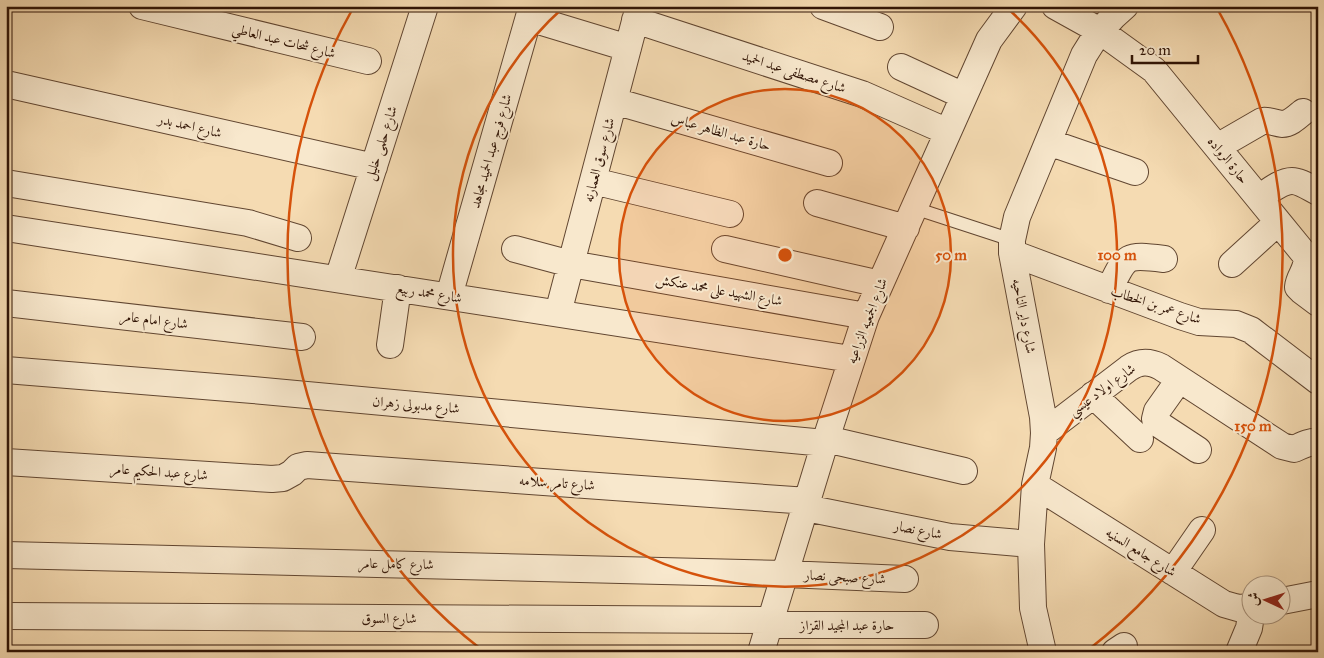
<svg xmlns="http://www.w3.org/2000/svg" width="1324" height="658" font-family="'IM FELL Great Primer',Amiri,serif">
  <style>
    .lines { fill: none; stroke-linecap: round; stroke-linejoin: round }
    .service-casing { stroke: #614631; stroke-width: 14 }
    .minor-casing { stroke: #614631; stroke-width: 28 }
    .service { stroke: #f8e8cd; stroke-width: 12 }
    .minor { stroke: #f8e8cd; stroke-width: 26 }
    .ring { fill: none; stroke: #d6520b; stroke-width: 2.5 }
    .labels { text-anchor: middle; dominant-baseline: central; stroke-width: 4; stroke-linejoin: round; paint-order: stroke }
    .street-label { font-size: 14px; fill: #301406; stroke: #f8e8cd }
    .centre { fill: #d6520b; stroke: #f8e8cd; stroke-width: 2.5 }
    .ring-label { font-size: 15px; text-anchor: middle; font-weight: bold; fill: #d6520b; stroke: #f8e8cd; stroke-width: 4; stroke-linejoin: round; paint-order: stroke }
  </style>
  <rect width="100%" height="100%" fill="#f5dbb2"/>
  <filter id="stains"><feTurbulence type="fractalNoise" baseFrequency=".004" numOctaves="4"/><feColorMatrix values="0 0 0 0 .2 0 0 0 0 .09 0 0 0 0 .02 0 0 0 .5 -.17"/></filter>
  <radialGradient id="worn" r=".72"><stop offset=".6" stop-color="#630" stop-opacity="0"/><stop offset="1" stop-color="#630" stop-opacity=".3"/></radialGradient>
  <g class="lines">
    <g class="service-casing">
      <path id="service" d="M 914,208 L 1012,240"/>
    </g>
    <g class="minor-casing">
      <path id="minor" d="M 142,6 L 368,61
        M 823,6 L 880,27
        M 1055,6 L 1100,31 L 1154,70 L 1306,256 C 1309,269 1299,275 1298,287 L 1302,291 L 1318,303
        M 529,18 L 628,48
        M 635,20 L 862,94 L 948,132
        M 901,67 L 964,96
        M 6,84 L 374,167
        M 614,101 L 829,163
        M 1048,142 L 1135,172
        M 1217,147 L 1262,121 C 1269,120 1275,123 1282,124 C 1290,124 1297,117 1303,112
        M 593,181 L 730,214
        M 6,183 L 248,223 L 298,238
        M 1259,198 C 1268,192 1281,181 1292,181 C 1300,181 1310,188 1318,192
        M 817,203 L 906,228
        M 6,228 L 851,359
        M 515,249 L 571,264 L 866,316
        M 725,249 L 880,284
        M 1012,253 L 1180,316 L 1199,322 L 1236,324 L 1251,330 L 1318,381
        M 1232,264 L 1278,222
        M 338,279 L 425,6
        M 1109,290 C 1126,255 1125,254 1164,259
        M 449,296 L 532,6
        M 6,303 L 302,337
        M 558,313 L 639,6
        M 390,345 L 398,288
        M 6,370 L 253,390 L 825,443
        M 1179,380 L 1157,411 L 1155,419 L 1160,425 L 1198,450
        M 1093,395 L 1140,439
        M 1044,433 L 1129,368 C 1140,361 1149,361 1161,367 L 1282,446 L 1294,449 C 1301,446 1309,441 1318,442
        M 826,439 L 964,471
        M 6,462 L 272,479 L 283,478 L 292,473 L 298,467 L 307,465 L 808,501
        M 1035,485 L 1224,604 L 1238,608 L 1252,607
        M 806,508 L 950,537 L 1031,544
        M 6,555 L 785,574 L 905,579
        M 1173,572 L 1202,530
        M 1282,601 L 1318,594
        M 6,616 L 771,620
        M 769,625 L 925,625
        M 761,652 L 826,439 L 866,316 L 989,40 L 1014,6
        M 1043,652 L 1033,608 L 1031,544 L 1035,485 L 1043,448 L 1044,433 L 1043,417 L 1012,253 L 1012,240 L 1017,217 L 1084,55 C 1095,36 1108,20 1125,6
        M 1115,652 L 1124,646
        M 1239,652 L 1249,628 L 1252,609"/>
    </g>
    <use href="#service" class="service"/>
    <use href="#minor" class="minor"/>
  </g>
  <circle cx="785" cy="255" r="166" fill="#d6520b" fill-opacity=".12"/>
  <g class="ring">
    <circle cx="785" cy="255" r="166"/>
    <path d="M1005 6A332 332 0 1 1 565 6"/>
    <path d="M482 650A498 498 0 0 1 352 10M1218 10A498 498 0 0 1 1088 650"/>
  </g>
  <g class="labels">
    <g class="street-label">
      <text transform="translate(284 41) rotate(14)">شارع شحات عبد العاطي</text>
      <text transform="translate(794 72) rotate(18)">شارع مصطفى عبد الحميد</text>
      <text transform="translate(190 126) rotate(13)">شارع احمد بدر</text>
      <text transform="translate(721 132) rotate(16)">حارة عبد الظاهر عباس</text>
      <text transform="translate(381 143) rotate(-72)">شارع حلمى خليل</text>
      <text transform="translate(491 151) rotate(-74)">شارع فرج عبد الحميد مجاهد</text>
      <text transform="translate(599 160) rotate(-75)">شارع سوق العمارنه</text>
      <text transform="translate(1228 160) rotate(51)">حارة الرواده</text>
      <text transform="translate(719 290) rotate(10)">شارع الشهيد على محمد عنكش</text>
      <text transform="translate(429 293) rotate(9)">شارع محمد ربيع</text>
      <text transform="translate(1156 305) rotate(18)">شارع عمر بن الخطاب</text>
      <text transform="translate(1024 316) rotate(79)">شارع داير الناحيه</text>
      <text transform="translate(154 320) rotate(7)">شارع امام عامر</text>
      <text transform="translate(867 321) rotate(-69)">شارع الجمعيه الزراعيه</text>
      <text transform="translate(1102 390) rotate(-36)">شارع اولاد عيسي</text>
      <text transform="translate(416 405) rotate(5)">شارع مدبولى زهران</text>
      <text transform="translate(159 472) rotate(4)">شارع عبد الحكيم عامر</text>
      <text transform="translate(557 483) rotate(4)">شارع تامر سلامه</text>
      <text transform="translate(918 530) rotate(11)">شارع نصار</text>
      <text transform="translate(1141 552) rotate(32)">شارع جامع السنيه</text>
      <text transform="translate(396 564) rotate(1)">شارع كامل عامر</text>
      <text transform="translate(845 577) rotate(3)">شارع صبحى نصار</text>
      <text x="389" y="618">شارع السوق</text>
      <text x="847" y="625">حارة عبد المجيد القزاز</text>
    </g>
  </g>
  <circle cx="785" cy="255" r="8" class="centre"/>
  <g class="ring-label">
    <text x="951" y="260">50 m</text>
    <text x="1117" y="260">100 m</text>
    <text x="1253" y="431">150 m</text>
  </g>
  <rect width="1324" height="658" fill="none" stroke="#f5dbb2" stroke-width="25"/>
  <rect x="8" y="8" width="1309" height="643" fill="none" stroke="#301406" stroke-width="2.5"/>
  <rect x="12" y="12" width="1299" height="633" fill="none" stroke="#301406"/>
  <g transform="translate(1266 600) rotate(274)"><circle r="24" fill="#f8e8cd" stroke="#a8937d"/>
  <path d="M0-4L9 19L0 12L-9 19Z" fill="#8f2418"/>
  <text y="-8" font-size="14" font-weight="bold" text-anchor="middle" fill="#301406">ش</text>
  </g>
  <path d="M1132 55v8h66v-8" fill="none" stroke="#301406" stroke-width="2.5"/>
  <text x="1139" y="55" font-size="15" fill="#301406" stroke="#f8e8cd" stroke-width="4" paint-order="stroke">20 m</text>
  <rect width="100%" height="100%" filter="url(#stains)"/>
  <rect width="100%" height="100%" fill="url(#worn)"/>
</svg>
